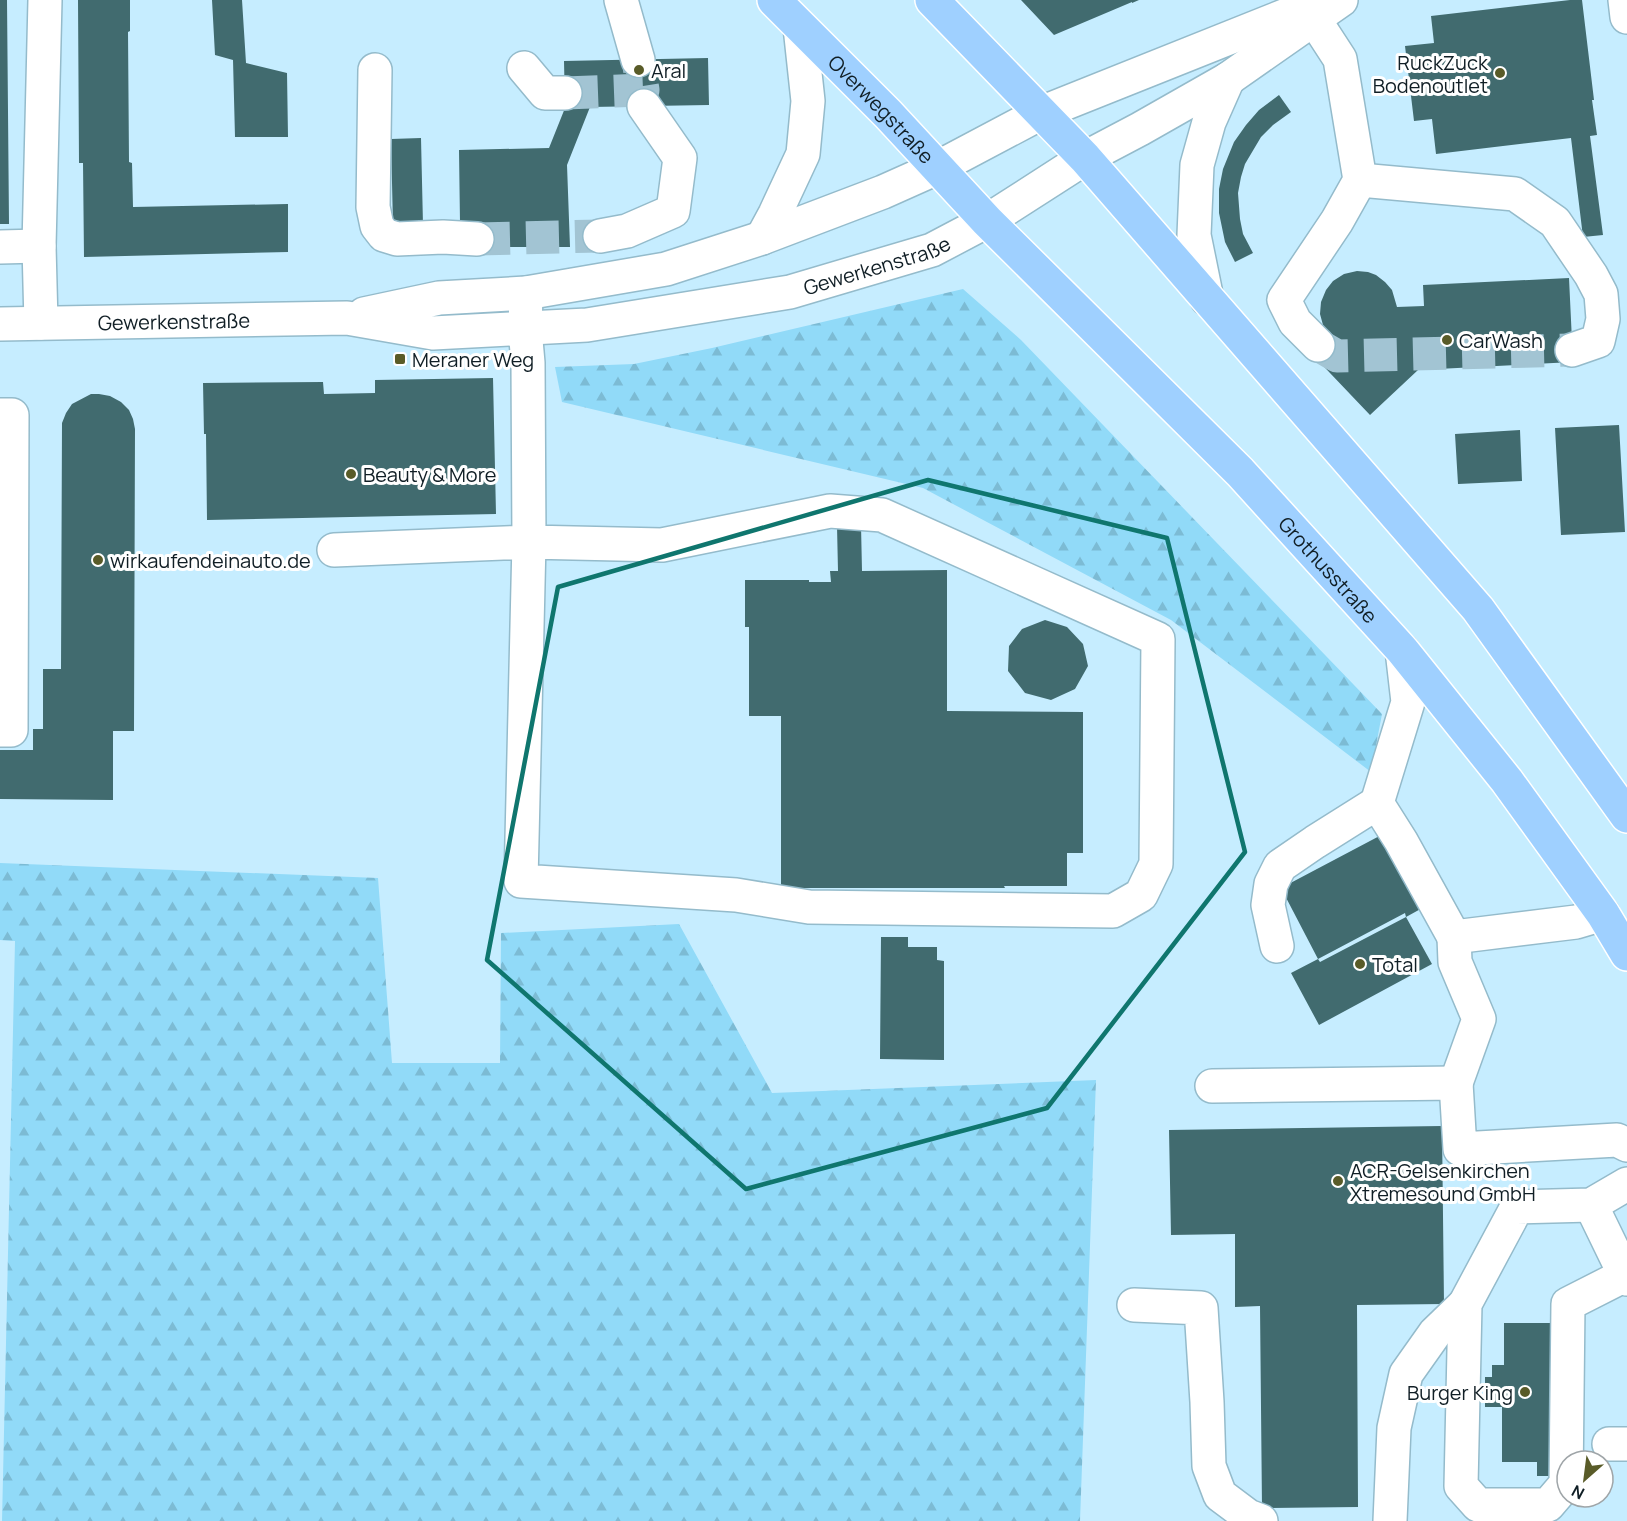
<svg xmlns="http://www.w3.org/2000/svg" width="1627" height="1521" font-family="Manrope,sans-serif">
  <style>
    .forest { fill: url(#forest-firs) }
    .building { fill: #416b6f; fill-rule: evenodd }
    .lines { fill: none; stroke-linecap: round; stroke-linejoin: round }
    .minor-tunnel { stroke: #a2c4d3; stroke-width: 33; stroke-dasharray: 33 16; stroke-linecap: butt }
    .minor-casing { stroke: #94bbcb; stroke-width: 36 }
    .major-casing { stroke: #fff; stroke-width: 36 }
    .minor { stroke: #fff; stroke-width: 33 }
    .major { stroke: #9fd0ff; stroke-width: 33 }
    .marked { fill: none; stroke: #0f766e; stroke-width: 4.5; stroke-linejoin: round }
    .poi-dot { fill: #595b28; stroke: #fff; stroke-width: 2 }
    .labels { text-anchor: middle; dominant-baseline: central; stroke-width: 6; stroke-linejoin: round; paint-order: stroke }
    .poi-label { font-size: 20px; fill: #101e25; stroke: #fff; text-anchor: start }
    .street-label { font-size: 20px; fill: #101e25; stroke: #fff }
  </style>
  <defs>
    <pattern id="forest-firs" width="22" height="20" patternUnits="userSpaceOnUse" patternTransform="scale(1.5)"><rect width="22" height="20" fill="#91daf8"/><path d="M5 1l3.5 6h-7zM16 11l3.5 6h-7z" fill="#7cbbd4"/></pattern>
  </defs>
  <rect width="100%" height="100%" fill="#c6edff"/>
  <path class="forest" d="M 963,289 L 1021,340 L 1382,714 L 1371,772 L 1171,620 L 923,488 L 562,402 L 555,367 L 634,364 L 712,348 Z
    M 0,863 L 378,878 L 392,1063 L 500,1063 L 501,933 L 679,924 L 772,1093 L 1096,1080 L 1080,1521 L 2,1521 L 15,941 L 0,940 Z"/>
  <path class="building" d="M 0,0 L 7,0 L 9,224 L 0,224 Z
    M 78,0 L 130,0 L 130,31 L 128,32 L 129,162 L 132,163 L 133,207 L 288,204 L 288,252 L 84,257 L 83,163 L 79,163 Z
    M 212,0 L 242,0 L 246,63 L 287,73 L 288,137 L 235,137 L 233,60 L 215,55 Z
    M 1021,0 L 1139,0 L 1132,3 L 1132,2 L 1054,35 Z
    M 1570,0 L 1582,0 L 1594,100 L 1592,100 L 1597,135 L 1590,136 L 1603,235 L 1583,237 L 1571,138 L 1436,154 L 1432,119 L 1414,121 L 1405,46 L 1434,43 L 1431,16 Z
    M 708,58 L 709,105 L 590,107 L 567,165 L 570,247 L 477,247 L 460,223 L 459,150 L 549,148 L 565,108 L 564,61 Z
    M 1279,95 L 1291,112 L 1273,125 L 1261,137 L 1245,164 L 1241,177 L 1238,193 L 1240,219 L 1243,234 L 1253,253 L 1235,262 L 1225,242 L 1219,213 L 1219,189 L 1223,169 L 1234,142 L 1246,125 L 1259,110 Z
    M 421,138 L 423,225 L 393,226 L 391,139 Z
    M 1357,271 L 1368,272 L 1376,275 L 1385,282 L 1392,290 L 1397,307 L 1424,306 L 1423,285 L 1569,278 L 1573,362 L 1418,370 L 1370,415 L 1310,352 L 1328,335 L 1323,325 L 1320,314 L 1321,302 L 1326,290 L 1333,281 L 1344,274 Z
    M 493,378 L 496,514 L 207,520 L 206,434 L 204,434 L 203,383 L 323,382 L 324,394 L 375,393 L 375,380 Z
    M 91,394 L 99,394 L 110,396 L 121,402 L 129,410 L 133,419 L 135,429 L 134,731 L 113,731 L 113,800 L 0,799 L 0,750 L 33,750 L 33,729 L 43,729 L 43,669 L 61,669 L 62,423 L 66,413 L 72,404 Z
    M 1619,425 L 1625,532 L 1561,535 L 1555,428 Z
    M 1520,430 L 1522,481 L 1458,484 L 1455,434 Z
    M 861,525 L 862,571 L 947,570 L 947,711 L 1083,712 L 1083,853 L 1067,853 L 1067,886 L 1004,886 L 1005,888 L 781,888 L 781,716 L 749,716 L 749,627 L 745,627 L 745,580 L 809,580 L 809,582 L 831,582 L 830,571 L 838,571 L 837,526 Z
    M 1045,620 L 1067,627 L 1083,644 L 1088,666 L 1075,689 L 1051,700 L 1025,693 L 1008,671 L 1009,646 L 1022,629 Z
    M 1387,832 L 1426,906 L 1406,917 L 1432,964 L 1319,1025 L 1291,973 L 1318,959 L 1281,888 ZM 1405,913 L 1406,917 L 1320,962 L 1318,959 Z
    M 881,937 L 908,937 L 908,947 L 937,947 L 937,960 L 944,961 L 944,1060 L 880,1059 Z
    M 1442,1126 L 1444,1304 L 1357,1305 L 1358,1507 L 1262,1508 L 1260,1306 L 1235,1307 L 1235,1234 L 1171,1235 L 1169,1130 Z
    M 1504,1323 L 1563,1323 L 1565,1476 L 1537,1476 L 1537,1462 L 1502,1462 L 1502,1407 L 1485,1407 L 1485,1377 L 1492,1377 L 1492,1365 L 1504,1365 Z"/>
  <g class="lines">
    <path class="minor-tunnel" d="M 565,93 L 643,90 L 638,60
      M 477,239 L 600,236
      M 1318,345 L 1337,356 L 1572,350"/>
    <g class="minor-casing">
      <g id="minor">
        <path d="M 621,0 L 638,60"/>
        <path d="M 1625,0 L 1627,17"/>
        <path d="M 1314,19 L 1340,59 L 1360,180 L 1337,221 L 1284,300 L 1295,322 L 1318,345"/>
        <path d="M 524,68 L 545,93 L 565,93"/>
        <path d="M 375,70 L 373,207 L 377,226 L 384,235 L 397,239 L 443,237 L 477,239"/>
        <path d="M 1360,180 L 1515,194 L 1555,222 L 1591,275 L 1601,294 L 1603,319 L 1598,341 L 1572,350"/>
        <path d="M 600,236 L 627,231 L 673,211 L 680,158 L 644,106"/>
        <path d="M 762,238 L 775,214 L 803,154 L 808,101 L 800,27"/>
        <path d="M 0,247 L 39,246"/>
        <path d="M 1207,299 L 1194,235 L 1197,165 L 1209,122 L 1228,79"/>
        <path d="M 364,314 L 439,298 L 526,293 L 666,269 L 762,238 L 883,192 L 939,167 L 1041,113 L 1309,6"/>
        <path d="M 41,323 L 39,246 L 45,0"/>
        <path id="s1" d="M 0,324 L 347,318 L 433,333 L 587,325 L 790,292 L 932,250 L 987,221 L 1085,158 L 1140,129 L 1228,79 L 1341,0"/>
        <path d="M 0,415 L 12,415 L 11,730 L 0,730"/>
        <path d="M 334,550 L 529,542 L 662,545 L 830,511 L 882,515 L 1158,639 L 1156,864 L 1141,895 L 1113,911 L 809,907 L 736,895 L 521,881 L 529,542 L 528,363 L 525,329 L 526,293"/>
        <path d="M 1402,650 L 1408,702 L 1377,803 L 1401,841 L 1454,937 L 1576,922 L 1603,914"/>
        <path d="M 1454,937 L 1455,962 L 1479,1019 L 1456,1083"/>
        <path d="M 1277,946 L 1268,905 L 1271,884 L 1280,866 L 1315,842 L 1377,803"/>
        <path d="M 1212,1086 L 1456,1083 L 1460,1149 L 1617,1140 L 1627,1145"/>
        <path d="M 1627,1184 L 1591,1205 L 1517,1207 L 1465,1304 L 1461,1486 L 1478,1505 L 1548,1505 L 1566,1484 L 1568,1304 L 1625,1275 L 1627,1279"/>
        <path d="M 1591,1205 L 1625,1275"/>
        <path d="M 1134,1305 L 1201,1308 L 1207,1402 L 1209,1466 L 1220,1495 L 1248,1516 L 1261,1521"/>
        <path d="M 1609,1444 L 1627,1444"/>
        <path d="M 1390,1521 L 1394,1428 L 1406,1374 L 1435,1333 L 1465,1304"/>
      </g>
    </g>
    <g class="major-casing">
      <g id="major">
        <path id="s2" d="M 774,0 L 888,114 L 987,221 L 1240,472 L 1402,650 L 1507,781 L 1603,914 L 1627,954"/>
        <path d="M 932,0 L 1085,158 L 1478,609 L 1627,816"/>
      </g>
    </g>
    <use href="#minor" class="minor"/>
    <use href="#major" class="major"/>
  </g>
  <path class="marked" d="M 928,480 L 1167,538 L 1245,852 L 1047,1108 L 746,1189 L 487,960 L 558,587 Z"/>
  <g class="poi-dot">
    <circle cx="639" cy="70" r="6"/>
    <circle cx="1500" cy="73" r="6"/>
    <circle cx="1447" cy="340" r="6"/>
    <rect x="394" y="353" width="12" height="12" rx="3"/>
    <circle cx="351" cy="474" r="6"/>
    <circle cx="98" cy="560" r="6"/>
    <circle cx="1360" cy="964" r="6"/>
    <circle cx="1338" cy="1181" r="6"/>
    <circle cx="1525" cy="1392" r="6"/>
  </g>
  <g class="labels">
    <g class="poi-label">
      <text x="1488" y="62" text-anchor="end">RuckZuck<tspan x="1488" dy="23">Bodenoutlet</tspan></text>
      <text x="651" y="70">Aral</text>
      <text x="1459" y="340">CarWash</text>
      <text x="412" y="359">Meraner Weg</text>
      <text x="363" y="474">Beauty &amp; More</text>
      <text x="110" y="560">wirkaufendeinauto.de</text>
      <text x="1372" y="964">Total</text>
      <text x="1350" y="1170">ACR-Gelsenkirchen<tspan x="1350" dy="23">Xtremesound GmbH</tspan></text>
      <text x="1513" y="1392" text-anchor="end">Burger King</text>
    </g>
    <g class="street-label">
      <text stroke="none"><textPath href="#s2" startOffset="153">Overwegstraße</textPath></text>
      <text stroke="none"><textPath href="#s1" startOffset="885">Gewerkenstraße</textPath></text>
      <text stroke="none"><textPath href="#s1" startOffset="174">Gewerkenstraße</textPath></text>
      <text stroke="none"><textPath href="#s2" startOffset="795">Grothusstraße</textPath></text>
    </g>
  </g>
  <g transform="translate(1585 1479) rotate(208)"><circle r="28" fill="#ffffff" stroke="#9fa5a8" stroke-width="1.5"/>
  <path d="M0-4.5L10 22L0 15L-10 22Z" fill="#595b28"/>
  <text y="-9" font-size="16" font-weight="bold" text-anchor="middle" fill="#101e25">N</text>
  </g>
</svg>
